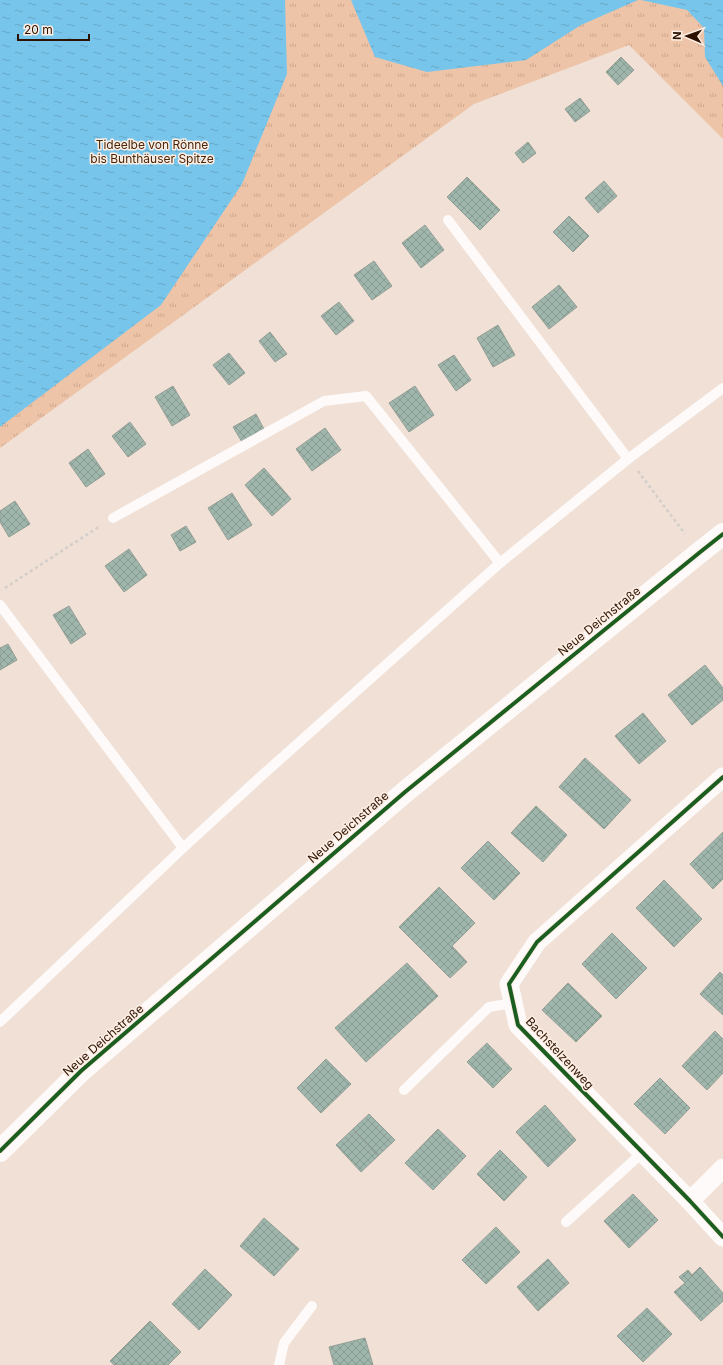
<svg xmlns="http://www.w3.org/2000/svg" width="723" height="1365" font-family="Inter,sans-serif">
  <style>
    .park { fill: url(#park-tufts) }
    .water { fill: url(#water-ripples) }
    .building { fill: url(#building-cross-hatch); stroke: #949e95 }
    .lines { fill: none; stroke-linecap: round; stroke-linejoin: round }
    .path { stroke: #d4ceca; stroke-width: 2.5; stroke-dasharray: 3 3; stroke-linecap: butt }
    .service { stroke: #fdfaf9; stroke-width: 10 }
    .minor { stroke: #fdfaf9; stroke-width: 19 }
    .tertiary { stroke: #fdfaf9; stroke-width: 22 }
    .cycleway-casing { stroke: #fdeee4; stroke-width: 6 }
    .cycleway { stroke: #1b5e20; stroke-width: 4 }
    .labels { text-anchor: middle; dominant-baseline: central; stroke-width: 3; stroke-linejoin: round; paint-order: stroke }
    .park-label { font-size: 12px; fill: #482509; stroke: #fdeee4 }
    .street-label { font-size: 12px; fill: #2d1200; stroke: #fdeee4 }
  </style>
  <defs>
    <pattern id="park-tufts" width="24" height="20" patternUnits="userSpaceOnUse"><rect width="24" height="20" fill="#edc4a8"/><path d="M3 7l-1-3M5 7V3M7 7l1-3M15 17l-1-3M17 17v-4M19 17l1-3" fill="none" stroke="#cca78f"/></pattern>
    <pattern id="water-ripples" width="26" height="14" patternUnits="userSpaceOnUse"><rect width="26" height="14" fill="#77c5eb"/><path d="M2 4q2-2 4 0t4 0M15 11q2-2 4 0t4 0" fill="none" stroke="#67a8c8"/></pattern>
    <pattern id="building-cross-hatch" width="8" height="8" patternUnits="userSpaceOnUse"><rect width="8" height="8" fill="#9eb6ac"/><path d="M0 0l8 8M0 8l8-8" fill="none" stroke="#889b92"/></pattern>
  </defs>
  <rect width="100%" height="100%" fill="#f0e0d5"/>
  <path class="park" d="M 0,0 L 723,0 L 723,139 L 629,45 L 474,104 L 0,448 Z"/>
  <path class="water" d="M 0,0 L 285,0 L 287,74 L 242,184 L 161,305 L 0,427 Z
    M 351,0 L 638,0 L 581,25 L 526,60 L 427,72 L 375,57 Z
    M 641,0 L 723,0 L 723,86 L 705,57 L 704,28 L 687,10 Z"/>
  <path class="building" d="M 621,57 L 634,70 L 618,85 L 606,72 Z
    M 580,98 L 590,111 L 575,122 L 565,109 Z
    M 528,142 L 536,153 L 523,163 L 515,153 Z
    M 467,177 L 500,210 L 480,230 L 447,197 Z
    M 604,181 L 617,196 L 598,213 L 585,198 Z
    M 569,216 L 589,236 L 573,252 L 553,232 Z
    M 425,225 L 444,250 L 421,268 L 402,243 Z
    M 374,261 L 392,286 L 372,300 L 354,275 Z
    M 559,285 L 577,307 L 549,329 L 532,307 Z
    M 339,302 L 354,321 L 336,335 L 321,316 Z
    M 498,325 L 515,355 L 493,367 L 477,338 Z
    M 270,332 L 287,354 L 275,362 L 259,341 Z
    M 229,353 L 245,373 L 229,385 L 213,365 Z
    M 454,355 L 471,380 L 456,391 L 438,365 Z
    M 173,386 L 190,415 L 172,426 L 155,397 Z
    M 415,386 L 434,415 L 409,432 L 389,403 Z
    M 256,414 L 264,429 L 242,442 L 233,427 Z
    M 130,422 L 146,444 L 128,457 L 112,436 Z
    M 325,428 L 341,450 L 312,471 L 296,449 Z
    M 88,449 L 105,474 L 86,487 L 69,463 Z
    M 264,468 L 291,499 L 272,516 L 245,485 Z
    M 232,493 L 252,525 L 228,540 L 208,508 Z
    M 15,501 L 30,524 L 9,537 L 0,522 L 0,511 Z
    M 186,526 L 196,542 L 180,551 L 171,535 Z
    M 129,549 L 147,575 L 124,592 L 105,566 Z
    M 69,606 L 86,634 L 71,644 L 53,615 Z
    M 8,644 L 17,660 L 0,670 L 0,648 Z
    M 705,665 L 723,688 L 723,700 L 692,725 L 668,695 Z
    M 643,713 L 666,741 L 639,764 L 615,736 Z
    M 585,758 L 631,800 L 604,829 L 559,787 Z
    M 536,806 L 567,835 L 543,862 L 511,833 Z
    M 723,832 L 723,879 L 713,889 L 690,864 Z
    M 488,841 L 520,873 L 494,900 L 461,868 Z
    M 664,880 L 702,919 L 674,947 L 636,908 Z
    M 439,887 L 475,923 L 452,946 L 467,962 L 450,978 L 399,927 Z
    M 612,933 L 647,968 L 616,999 L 582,964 Z
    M 407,963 L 438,996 L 366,1062 L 335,1028 Z
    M 720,972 L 723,975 L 723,1015 L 700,994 Z
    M 568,983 L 602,1016 L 576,1042 L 542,1010 Z
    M 715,1031 L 723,1039 L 723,1073 L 707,1090 L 682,1066 Z
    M 487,1043 L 512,1069 L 493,1088 L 467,1062 Z
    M 326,1059 L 351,1084 L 321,1113 L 297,1088 Z
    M 660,1078 L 690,1108 L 665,1134 L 634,1104 Z
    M 545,1105 L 576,1140 L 548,1167 L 516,1132 Z
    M 369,1114 L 395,1140 L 378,1156 L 353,1129 Z
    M 353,1129 L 378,1156 L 361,1172 L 336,1145 Z
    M 438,1129 L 466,1156 L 433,1190 L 405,1163 Z
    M 500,1150 L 527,1177 L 504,1201 L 477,1174 Z
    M 633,1194 L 658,1220 L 629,1248 L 604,1221 Z
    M 264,1218 L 299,1249 L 274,1276 L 240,1246 Z
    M 496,1227 L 520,1252 L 486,1284 L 462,1260 Z
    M 548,1259 L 569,1283 L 538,1311 L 517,1287 Z
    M 700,1267 L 723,1293 L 723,1301 L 701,1321 L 674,1292 L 685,1283 L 679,1277 L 688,1270 L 692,1275 Z
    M 205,1269 L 232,1295 L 199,1330 L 172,1304 Z
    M 647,1308 L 672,1334 L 643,1362 L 617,1336 Z
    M 150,1321 L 181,1352 L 168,1365 L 114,1365 L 110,1361 Z
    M 365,1338 L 373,1365 L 334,1365 L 329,1347 Z"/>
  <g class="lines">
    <path class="path" d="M 638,471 L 685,534
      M 5,588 L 100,526"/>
    <path class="service" d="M 448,220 L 628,459
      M 113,518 L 324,401 L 366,396 L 500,563
      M 0,605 L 183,848
      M 0,1022 L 183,848 L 258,779 L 500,563 L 628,459 L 723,388
      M 404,1090 L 489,1007 L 513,1003
      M 566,1222 L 642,1153
      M 279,1365 L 284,1343 L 312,1306"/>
    <path class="minor" d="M 723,777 L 537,942 L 509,984 L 518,1025 L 690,1201 L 723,1237
      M 690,1201 L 723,1168"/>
    <path class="tertiary" d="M 0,1151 L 81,1071 L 405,792 L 699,553 L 723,534"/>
    <g class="cycleway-casing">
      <path id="cycleway" d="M 723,777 L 537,942 L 509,984 L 518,1025 L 690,1201 L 723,1237
        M 0,1151 L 81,1071 L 405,792 L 699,553 L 723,534"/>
    </g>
    <use href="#cycleway" class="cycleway"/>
  </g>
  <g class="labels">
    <g class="park-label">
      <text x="152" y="144">Tideelbe von Rönne<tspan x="152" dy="14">bis Bunthäuser Spitze</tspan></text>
    </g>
    <g class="street-label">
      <text transform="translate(599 621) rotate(-39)">Neue Deichstraße</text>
      <text transform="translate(348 827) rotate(-41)">Neue Deichstraße</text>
      <text transform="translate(103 1040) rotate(-41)">Neue Deichstraße</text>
      <text transform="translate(560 1053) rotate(47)">Bachstelzenweg</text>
    </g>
  </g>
  <g transform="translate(687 36) rotate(272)" stroke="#fdeee4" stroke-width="3" paint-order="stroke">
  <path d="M0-3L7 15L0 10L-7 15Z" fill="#2d1200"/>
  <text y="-6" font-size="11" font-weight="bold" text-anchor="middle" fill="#2d1200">N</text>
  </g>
  <path d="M18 34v6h71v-6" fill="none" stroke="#2d1200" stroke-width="2"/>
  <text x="24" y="34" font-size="12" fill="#2d1200" stroke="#fdeee4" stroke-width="3" paint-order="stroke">20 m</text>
</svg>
